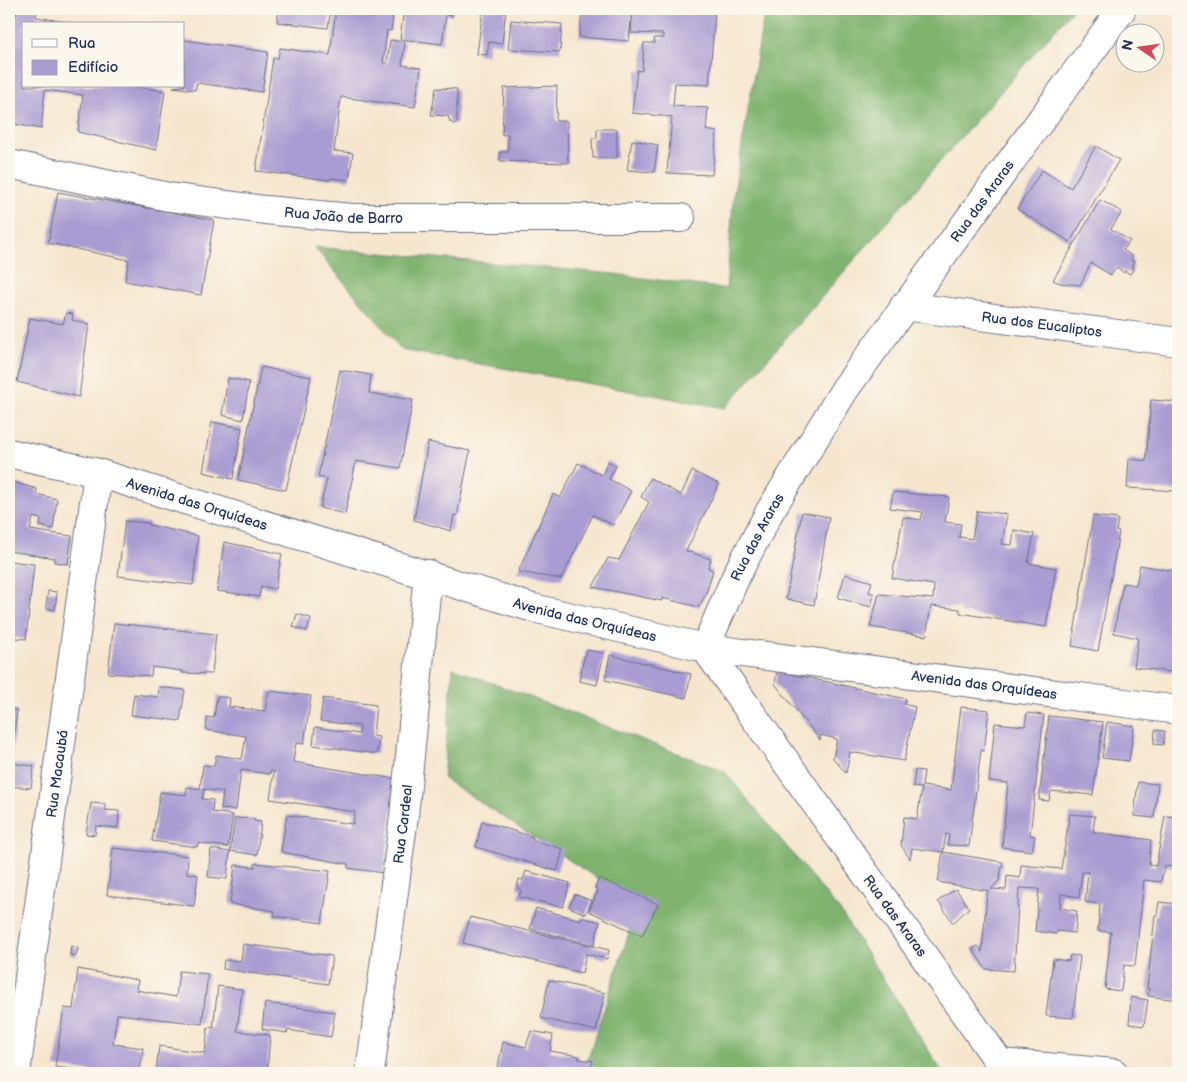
<svg xmlns="http://www.w3.org/2000/svg" width="1187" height="1082" font-family="'Balsamiq Sans',sans-serif">
  <style>
    .forest { fill: #7fb36e; stroke: #4d7166 }
    .building { fill: #a99cd2 }
    .lines { fill: none; stroke-linecap: round; stroke-linejoin: round }
    .minor-casing { stroke: #686f85; stroke-width: 30 }
    .tertiary-casing { stroke: #686f85; stroke-width: 30 }
    .minor { stroke: #fff; stroke-width: 28 }
    .tertiary { stroke: #fff; stroke-width: 28 }
    .labels { text-anchor: middle; dominant-baseline: central; stroke-width: 4; stroke-linejoin: round; paint-order: stroke }
    .street-label { font-size: 14px; fill: #1b2f5e; stroke: #fbf7ec }
  </style>
  <rect width="100%" height="100%" fill="#fbf7ec"/>
  <filter id="ink" filterUnits="userSpaceOnUse"><feTurbulence type="fractalNoise" baseFrequency=".02" numOctaves="2"/><feDisplacementMap in="SourceGraphic" scale="10" xChannelSelector="R" yChannelSelector="G"/><feConvolveMatrix kernelMatrix="1 2 1 2 8 2 1 2 1" color-interpolation-filters="sRGB"/></filter>
  <filter id="wash" filterUnits="userSpaceOnUse"><feTurbulence type="fractalNoise" baseFrequency=".0096" numOctaves="4" result="noise"/><feDisplacementMap in="SourceGraphic" scale="20" xChannelSelector="R" yChannelSelector="G"/><feGaussianBlur stdDeviation="1.12" result="paint"/><feColorMatrix in="noise" values="0 0 0 0 0 0 0 0 0 0 0 0 0 0 0 0 0 1.4 0 .05"/><feComposite in="paint" operator="in"/></filter>
  <g filter="url(#wash)">
    <rect width="100%" height="100%" fill="#f6e6ce"/>
    <path class="forest" d="M 765,9 L 1073,9 L 725,408 L 402,350 L 314,247 L 614,274 L 726,289 L 734,193 Z
      M 453,668 L 724,771 L 840,911 L 943,1073 L 583,1073 L 638,905 L 443,778 Z"/>
    <g id="blocks">
      <path class="building" d="M 17,9 L 37,9 L 36,17 L 73,23 L 24,24 L 24,86 L 132,86 L 165,91 L 156,150 L 78,132 L 83,95 L 45,90 L 41,129 L 9,123 L 9,14 L 16,15 Z
        M 279,9 L 331,9 L 328,28 L 277,22 Z
        M 336,9 L 365,9 L 365,14 L 393,17 L 391,31 L 387,30 L 383,63 L 387,63 L 390,40 L 405,42 L 402,65 L 421,68 L 415,107 L 341,97 L 334,151 L 353,153 L 349,180 L 331,178 L 330,180 L 256,171 L 273,58 L 278,58 L 280,48 L 330,55 Z
        M 404,9 L 453,9 L 452,16 L 446,15 L 442,44 L 400,39 Z
        M 483,9 L 506,9 L 502,44 L 489,42 L 487,55 L 477,54 Z
        M 620,9 L 632,9 L 629,41 L 579,37 L 582,12 L 619,14 Z
        M 633,9 L 681,9 L 715,13 L 709,85 L 675,83 L 673,106 L 708,108 L 706,130 L 717,132 L 712,175 L 667,173 L 672,117 L 632,113 L 637,70 L 642,71 L 644,43 L 655,43 L 654,38 L 663,38 L 663,34 L 631,33 Z
        M 511,20 L 562,24 L 560,52 L 508,49 Z
        M 184,40 L 268,52 L 262,92 L 197,83 L 195,90 L 173,87 L 184,86 Z
        M 557,86 L 556,121 L 567,121 L 568,163 L 500,161 L 500,152 L 508,152 L 508,134 L 502,135 L 504,88 Z
        M 436,88 L 457,89 L 457,122 L 454,124 L 450,122 L 448,116 L 431,115 Z
        M 597,129 L 617,129 L 617,158 L 593,158 L 592,138 L 597,138 Z
        M 632,140 L 658,145 L 654,172 L 627,170 Z
        M 1096,146 L 1119,160 L 1070,242 L 1017,209 L 1042,170 L 1071,188 Z
        M 58,192 L 214,220 L 201,295 L 125,281 L 129,260 L 48,243 Z
        M 1100,200 L 1122,212 L 1111,229 L 1130,241 L 1123,250 L 1133,257 L 1131,260 L 1134,262 L 1132,266 L 1134,268 L 1130,274 L 1125,271 L 1124,273 L 1117,267 L 1111,275 L 1091,263 L 1080,285 L 1060,283 L 1053,280 Z
        M 66,313 L 73,314 L 72,320 L 89,324 L 79,397 L 17,382 L 30,318 L 63,324 Z
        M 261,367 L 311,377 L 286,490 L 238,480 Z
        M 340,370 L 371,375 L 369,393 L 413,400 L 400,468 L 356,461 L 345,514 L 320,508 L 327,479 L 318,477 Z
        M 228,378 L 249,382 L 243,420 L 222,415 Z
        M 1151,400 L 1178,402 L 1178,491 L 1127,488 L 1129,459 L 1146,461 Z
        M 212,422 L 242,428 L 233,479 L 203,472 Z
        M 428,442 L 470,451 L 457,516 L 454,515 L 451,531 L 414,520 Z
        M 608,461 L 616,466 L 609,479 L 631,491 L 613,525 L 593,515 L 561,579 L 518,572 L 553,494 L 560,498 L 578,463 L 602,475 Z
        M 692,471 L 719,484 L 686,551 L 711,559 L 708,568 L 713,570 L 706,594 L 699,607 L 662,598 L 662,601 L 593,587 L 608,558 L 619,560 L 649,502 L 641,497 L 650,478 L 681,495 Z
        M 9,481 L 37,489 L 36,494 L 57,499 L 53,529 L 40,526 L 41,519 L 33,517 L 30,530 L 72,536 L 68,564 L 54,562 L 55,558 L 9,551 Z
        M 893,492 L 949,497 L 945,522 L 961,524 L 959,537 L 972,539 L 977,511 L 1007,514 L 1002,544 L 1012,545 L 1014,530 L 1034,534 L 1028,563 L 1056,568 L 1046,627 L 960,613 L 960,609 L 931,606 L 926,636 L 870,627 L 879,594 L 933,599 L 934,585 L 892,578 L 903,517 L 921,520 L 923,512 L 890,508 Z
        M 802,512 L 829,517 L 814,605 L 786,599 Z
        M 1093,516 L 1118,519 L 1116,531 L 1119,532 L 1098,651 L 1072,646 Z
        M 125,521 L 149,523 L 149,525 L 198,536 L 193,585 L 118,576 Z
        M 224,542 L 282,554 L 275,589 L 261,586 L 259,597 L 217,591 Z
        M 9,561 L 34,564 L 26,639 L 9,637 Z
        M 1175,564 L 1178,565 L 1178,673 L 1134,667 L 1138,638 L 1114,633 L 1123,583 L 1136,585 L 1140,565 L 1175,571 Z
        M 845,574 L 872,582 L 869,592 L 874,594 L 871,607 L 838,598 Z
        M 48,591 L 57,592 L 55,610 L 46,608 Z
        M 297,614 L 311,618 L 307,631 L 293,627 Z
        M 114,623 L 216,634 L 212,674 L 182,673 L 183,671 L 152,667 L 151,676 L 108,673 Z
        M 586,650 L 604,653 L 597,685 L 579,681 Z
        M 610,655 L 691,674 L 686,698 L 605,680 Z
        M 777,671 L 906,699 L 904,704 L 915,707 L 904,761 L 850,752 L 846,773 L 833,758 L 837,739 L 821,735 L 820,740 L 775,684 Z
        M 159,687 L 185,690 L 180,721 L 131,715 L 134,694 L 158,697 Z
        M 269,691 L 311,696 L 304,744 L 296,743 L 293,762 L 396,779 L 384,873 L 348,868 L 348,864 L 281,852 L 287,815 L 353,824 L 355,812 L 270,799 L 274,772 L 270,771 L 269,774 L 241,770 L 236,810 L 221,809 L 223,792 L 204,789 L 202,799 L 213,800 L 212,812 L 233,815 L 228,847 L 198,843 L 197,847 L 152,841 L 160,792 L 186,795 L 187,787 L 200,789 L 203,765 L 214,766 L 216,755 L 242,759 L 246,736 L 206,730 L 207,717 L 214,718 L 217,696 L 230,698 L 229,707 L 265,711 Z
        M 323,698 L 376,705 L 373,736 L 379,737 L 377,754 L 313,745 L 315,727 L 359,734 L 360,726 L 320,721 Z
        M 961,707 L 989,710 L 984,751 L 981,750 L 969,846 L 948,845 L 949,835 L 946,834 L 943,852 L 912,848 L 910,859 L 901,845 L 904,817 L 917,819 L 922,788 L 913,787 L 915,770 L 924,771 L 922,786 L 951,790 Z
        M 9,709 L 17,710 L 11,758 L 9,758 Z
        M 1027,713 L 1044,715 L 1030,835 L 1035,836 L 1032,851 L 1002,847 L 1008,783 L 989,781 L 995,723 L 1025,726 Z
        M 1049,716 L 1103,722 L 1093,795 L 1051,791 L 1049,801 L 1039,800 Z
        M 1107,722 L 1134,726 L 1129,761 L 1102,758 Z
        M 1155,730 L 1165,731 L 1163,745 L 1154,744 Z
        M 9,763 L 34,766 L 31,788 L 9,786 Z
        M 1138,782 L 1158,784 L 1154,818 L 1134,816 Z
        M 91,803 L 105,804 L 105,810 L 119,811 L 118,828 L 96,826 L 95,835 L 86,834 Z
        M 1070,814 L 1095,816 L 1093,832 L 1151,840 L 1149,865 L 1156,866 L 1165,816 L 1178,817 L 1178,884 L 1172,883 L 1174,867 L 1164,866 L 1161,882 L 1144,880 L 1135,966 L 1124,965 L 1121,991 L 1105,989 L 1111,932 L 1098,931 L 1100,904 L 1085,902 L 1088,872 L 1082,872 L 1079,897 L 1061,894 L 1060,908 L 1077,911 L 1075,933 L 1057,931 L 1056,934 L 1035,931 L 1039,889 L 1019,888 L 1014,971 L 986,969 L 972,949 L 978,946 L 982,952 L 987,893 L 989,891 L 938,882 L 943,852 L 1003,862 L 999,881 L 991,889 L 1006,890 L 1007,876 L 1020,878 L 1021,865 L 1061,869 Z
        M 235,818 L 255,819 L 254,821 L 261,822 L 257,855 L 230,851 Z
        M 482,821 L 533,837 L 532,840 L 563,849 L 557,871 L 476,847 Z
        M 113,848 L 188,856 L 187,873 L 198,875 L 194,906 L 107,895 Z
        M 211,849 L 230,852 L 227,879 L 208,877 Z
        M 255,863 L 330,871 L 322,923 L 274,916 L 275,911 L 230,904 L 235,865 L 255,867 Z
        M 526,871 L 570,883 L 563,907 L 519,897 L 521,889 L 517,888 L 519,879 L 523,880 Z
        M 599,878 L 658,904 L 642,936 L 589,911 L 598,890 L 595,888 Z
        M 956,889 L 969,908 L 953,923 L 938,901 Z
        M 575,894 L 592,901 L 586,914 L 569,907 Z
        M 1159,902 L 1178,904 L 1178,1000 L 1148,996 L 1149,989 L 1147,989 L 1155,915 L 1157,915 Z
        M 536,908 L 581,920 L 581,917 L 600,922 L 594,945 L 530,929 Z
        M 470,917 L 609,950 L 607,959 L 586,954 L 582,973 L 463,943 Z
        M 243,944 L 332,956 L 328,984 L 223,969 L 224,960 L 241,961 Z
        M 71,946 L 78,948 L 76,956 L 70,955 Z
        M 1070,955 L 1080,956 L 1073,1018 L 1046,1016 L 1053,959 L 1069,961 Z
        M 78,969 L 138,980 L 136,990 L 176,997 L 179,971 L 208,974 L 202,1024 L 117,1014 L 113,1044 L 143,1048 L 139,1073 L 105,1073 L 55,1067 L 64,1008 L 73,1009 Z
        M 549,980 L 605,993 L 596,1031 L 541,1018 Z
        M 218,986 L 242,989 L 237,1031 L 270,1035 L 267,1073 L 156,1073 L 159,1046 L 205,1053 L 208,1027 L 213,1028 Z
        M 1131,997 L 1148,1000 L 1144,1026 L 1129,1024 Z
        M 265,1003 L 335,1012 L 331,1037 L 288,1030 L 287,1033 L 262,1029 Z
        M 531,1031 L 553,1035 L 550,1051 L 579,1056 L 579,1059 L 593,1061 L 590,1073 L 531,1073 L 521,1071 L 520,1073 L 509,1073 L 497,1071 L 503,1042 L 526,1047 Z"/>
    </g>
  </g>
  <g filter="url(#ink)">
    <use href="#blocks" fill-opacity="0" stroke="#686f85" stroke-width="1"/>
    <g class="lines">
      <g class="minor-casing">
        <g id="minor">
          <path id="s1" d="M 9,164 L 169,197 L 265,210 L 352,218 L 681,218"/>
          <path id="s2" d="M 904,306 L 1178,342"/>
          <path d="M 1001,1063 L 1114,1073"/>
          <path id="s3" d="M 16,1073 L 98,473"/>
          <path id="s4" d="M 370,1073 L 404,816 L 428,574"/>
          <path id="s5" d="M 1007,1073 L 705,648 L 737,574 L 770,511 L 845,389 L 1122,9"/>
        </g>
      </g>
      <g class="tertiary-casing">
        <g id="tertiary">
          <path id="s6" d="M 9,453 L 98,473 L 533,608 L 705,648 L 1178,710"/>
        </g>
      </g>
      <use href="#minor" class="minor"/>
      <use href="#tertiary" class="tertiary"/>
    </g>
  </g>
  <g class="labels">
    <g class="street-label">
      <text stroke="none"><textPath href="#s5" startOffset="1049">Rua das Araras</textPath></text>
      <text stroke="none"><textPath href="#s1" startOffset="339">Rua João de Barro</textPath></text>
      <text stroke="none"><textPath href="#s2" startOffset="139">Rua dos Eucaliptos</textPath></text>
      <text stroke="none"><textPath href="#s6" startOffset="195">Avenida das Orquídeas</textPath></text>
      <text stroke="none"><textPath href="#s5" startOffset="644">Rua das Araras</textPath></text>
      <text stroke="none"><textPath href="#s6" startOffset="600">Avenida das Orquídeas</textPath></text>
      <text stroke="none"><textPath href="#s6" startOffset="1005">Avenida das Orquídeas</textPath></text>
      <text stroke="none"><textPath href="#s3" startOffset="302">Rua Macaubá</textPath></text>
      <text stroke="none"><textPath href="#s4" startOffset="251">Rua Cardeal</textPath></text>
      <text transform="translate(895 916) rotate(54)">Rua das Araras</text>
    </g>
  </g>
  <rect width="1187" height="1082" fill="none" stroke="#fbf7ec" stroke-width="30"/>
  <rect x="22" y="22" width="162" height="65" fill="#fbf7ec" stroke="#a1a7b3"/>
  <rect x="32" y="39" width="25" height="8" fill="#ffffff" stroke="#a1a7b3"/>
  <text x="68" y="48" font-size="15" fill="#1b2f5e">Rua</text>
  <rect x="32" y="60" width="25" height="15" fill="#a99cd2" stroke="#a1a7b3"/>
  <text x="68" y="72" font-size="15" fill="#1b2f5e">Edifício</text>
  <g transform="translate(1140 48) rotate(283)"><circle r="24" fill="#fbf7ec" stroke="#a1a7b3"/>
  <path d="M0-4L9 19L0 12L-9 19Z" fill="#d1495b"/>
  <text y="-8" font-size="14" font-weight="bold" text-anchor="middle" fill="#1b2f5e">N</text>
  </g>
</svg>
